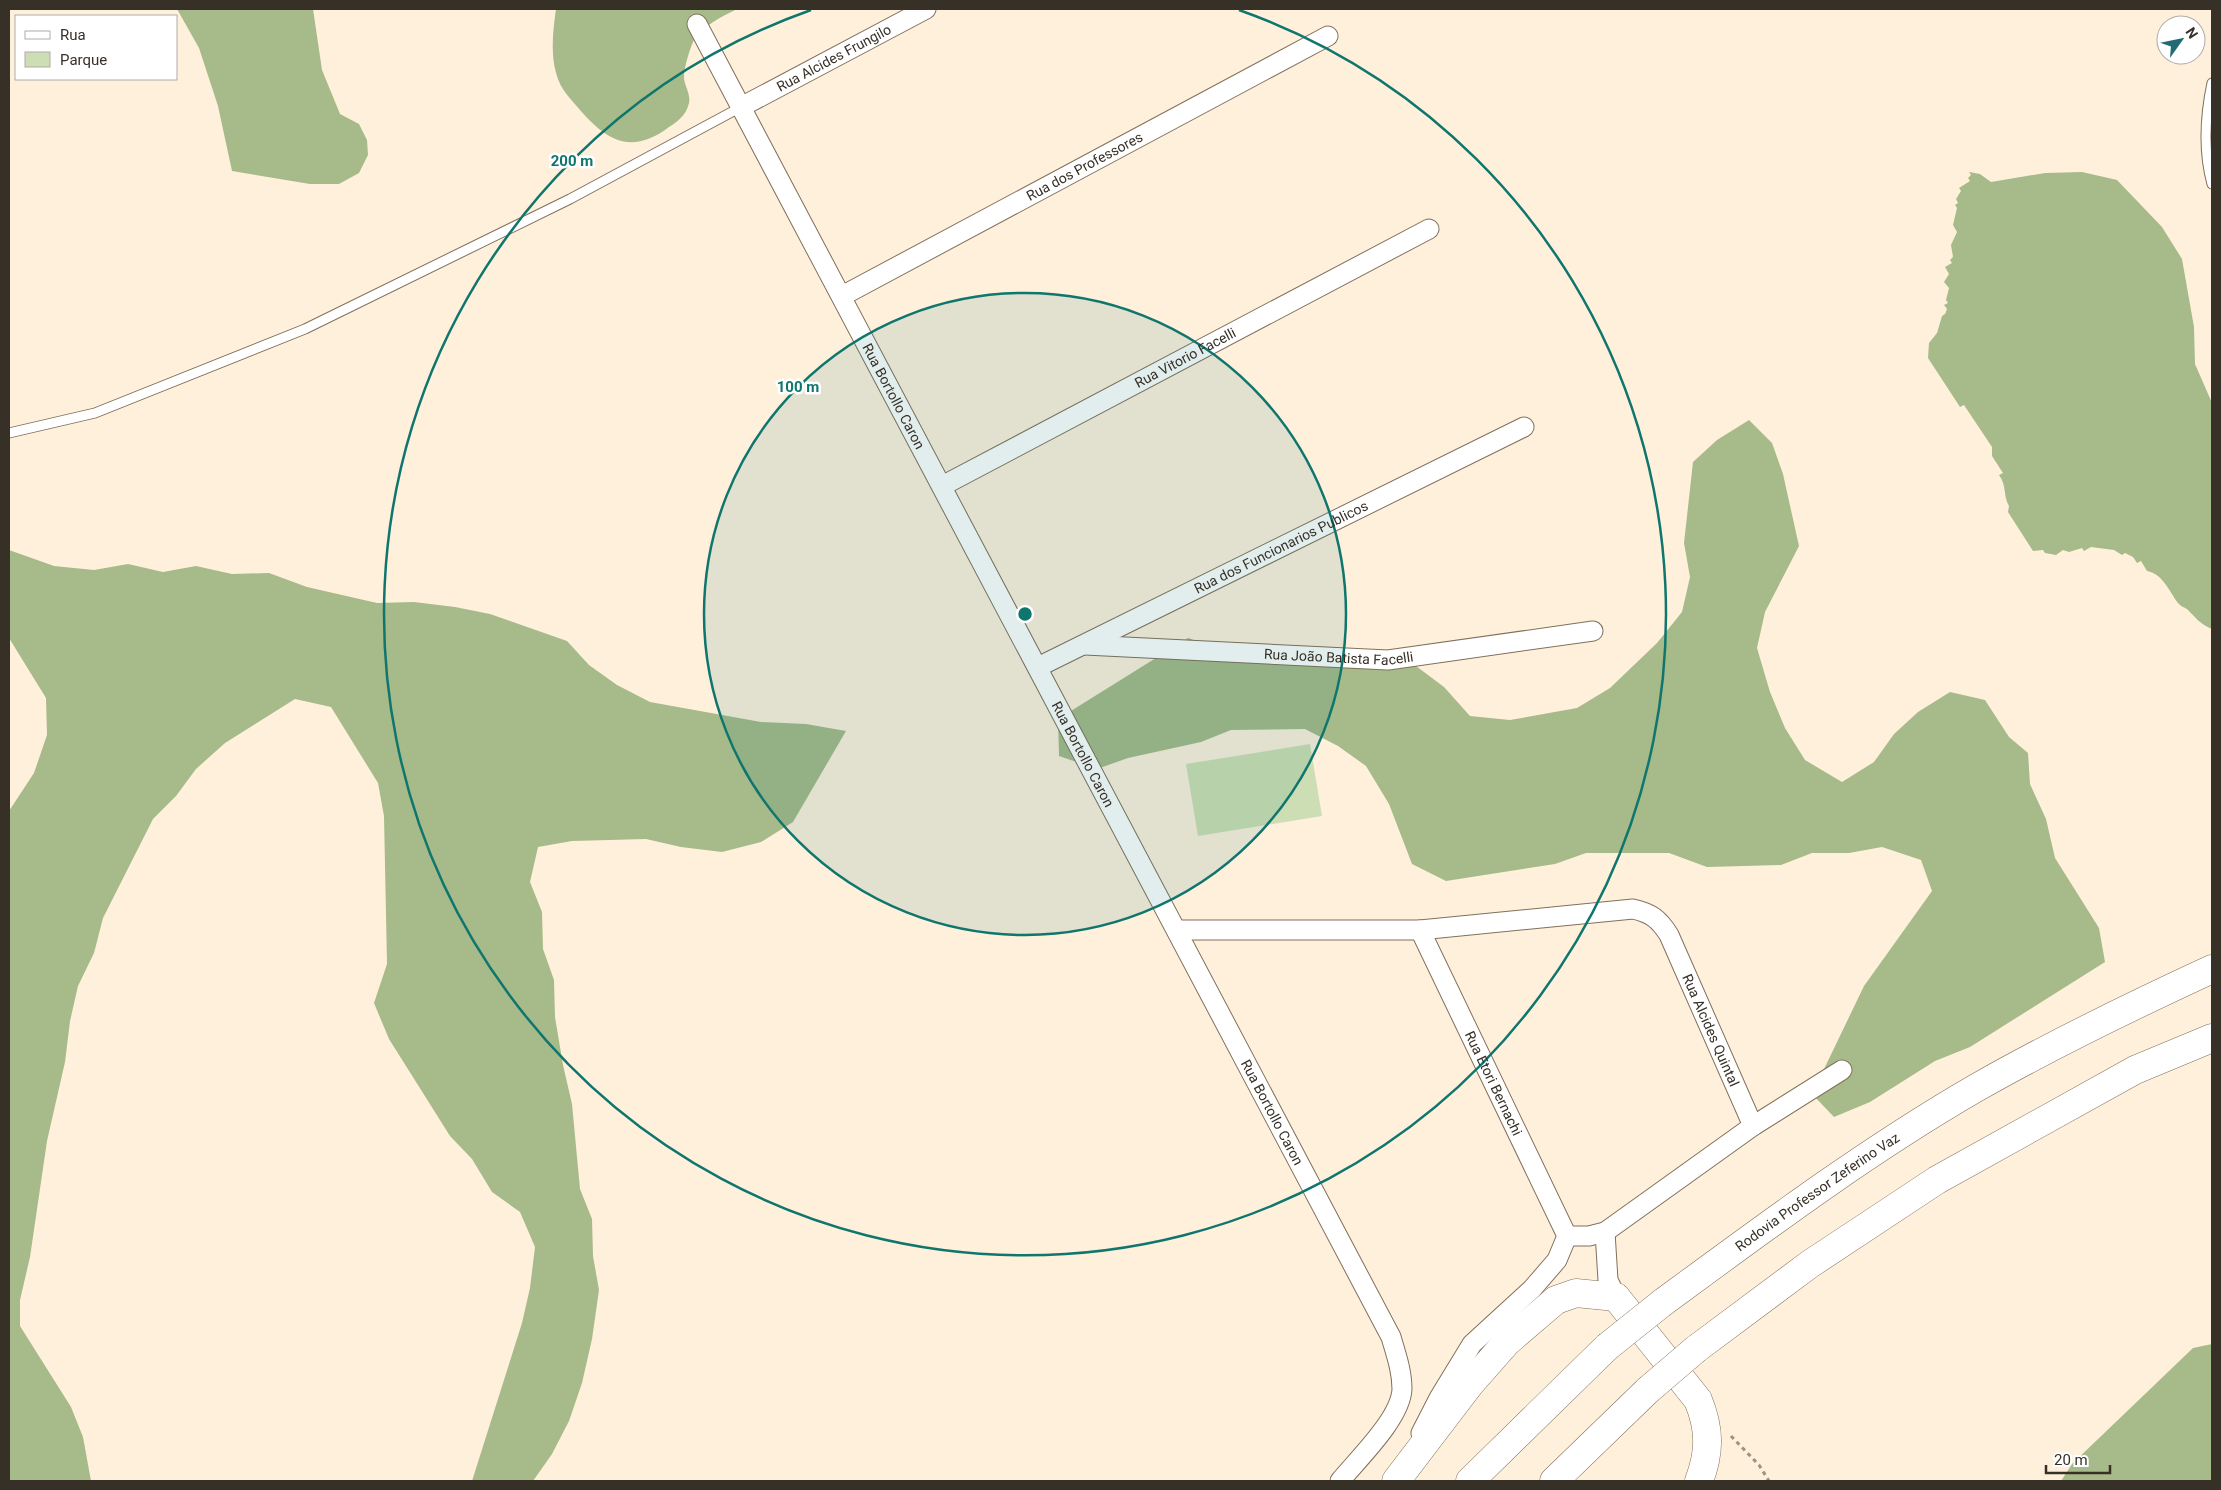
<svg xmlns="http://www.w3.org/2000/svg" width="2221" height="1490" font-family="Roboto,sans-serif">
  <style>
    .green { fill: #cedeb4 }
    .forest { fill: #a7ba89 }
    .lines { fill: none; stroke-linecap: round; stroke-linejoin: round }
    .lane-casing { stroke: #81705b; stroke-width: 11 }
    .street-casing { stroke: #81705b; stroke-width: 21 }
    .highway-casing { stroke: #81705b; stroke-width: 29 }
    .path { stroke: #9d9284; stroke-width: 3; stroke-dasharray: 4 4; stroke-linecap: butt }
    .lane { stroke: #fff; stroke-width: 9 }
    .street { stroke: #fff; stroke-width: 19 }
    .highway { stroke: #fff; stroke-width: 28 }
    .highway-bridge-casing { stroke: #81705b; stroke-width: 29; stroke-linecap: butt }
    .highway-bridge { stroke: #fff; stroke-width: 28 }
    .ring { fill: none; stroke: #0f766e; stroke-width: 2.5 }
    .labels { text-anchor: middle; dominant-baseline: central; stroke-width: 5; stroke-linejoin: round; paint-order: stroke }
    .street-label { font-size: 14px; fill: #373027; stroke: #fff }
    .centre { fill: #0f766e; stroke: #fff; stroke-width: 2.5 }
    .ring-label { font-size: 15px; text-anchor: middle; font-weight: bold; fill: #0f766e; stroke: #fff; stroke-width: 5; stroke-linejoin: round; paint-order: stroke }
  </style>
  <rect width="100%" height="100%" fill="#fff0dc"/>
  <path class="green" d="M 1310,744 L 1322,816 L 1198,836 L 1186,764 Z"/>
  <path class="forest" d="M 177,9 L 313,9 L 322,70 L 340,114 L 359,124 L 367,140 L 368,155 L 359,173 L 339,184 L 310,184 L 232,171 L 218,106 L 199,48 Z
    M 556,9 L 737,9 C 722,17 703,25 694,40 C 690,48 684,68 684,77 C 684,85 691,94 689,103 C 686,117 676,122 665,130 C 621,160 596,129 568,96 C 548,73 552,37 556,9 Z
    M 1969,172 L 1980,174 L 1991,182 L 2045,173 L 2082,172 L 2117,180 L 2162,227 L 2182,259 L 2194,327 L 2195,364 L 2212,403 L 2212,629 C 2201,625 2195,617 2188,610 C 2185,607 2181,607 2178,603 C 2169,591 2163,574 2147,571 L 2141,561 L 2137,563 L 2133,557 L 2125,553 L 2122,555 L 2114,550 L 2091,547 L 2084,551 L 2082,548 L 2069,552 L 2063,550 L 2056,555 L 2045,553 L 2043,550 L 2033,551 L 2008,512 L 2009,506 C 2003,496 2007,486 1999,475 L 2003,473 L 1992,456 L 1992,447 L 1964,405 L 1960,407 L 1928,358 L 1929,343 L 1937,333 L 1942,316 L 1945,314 L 1947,309 L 1944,305 L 1948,303 L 1946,300 L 1949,288 L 1944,282 L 1949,274 L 1945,267 L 1952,263 L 1950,260 L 1953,257 L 1951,245 L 1957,232 L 1953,225 L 1957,208 L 1955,205 L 1958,203 L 1956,199 L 1961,191 L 1959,188 L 1970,181 L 1968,178 L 1971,175 Z
    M 1749,420 L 1772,443 L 1783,474 L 1799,546 L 1765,612 L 1757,648 L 1770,692 L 1785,728 L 1805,760 L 1842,782 L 1874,762 L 1894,734 L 1918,712 L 1950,692 L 1985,700 L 2009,737 L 2028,753 L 2030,784 L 2046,819 L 2055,858 L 2099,928 L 2105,962 L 1970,1047 L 1935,1061 L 1870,1102 L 1834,1117 L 1812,1094 L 1864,986 L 1932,891 L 1921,860 L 1882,847 L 1849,853 L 1812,853 L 1781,865 L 1707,867 L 1669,853 L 1586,853 L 1555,864 L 1446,881 L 1412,864 L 1389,804 L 1366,766 L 1338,746 L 1305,729 L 1231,730 L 1201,742 L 1128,758 L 1097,769 L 1059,756 L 1058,719 L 1188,638 L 1226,651 L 1307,660 L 1342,668 L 1416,666 L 1444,687 L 1470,716 L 1510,720 L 1577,708 L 1610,688 L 1657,643 L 1682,612 L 1690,577 L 1684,543 L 1693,462 L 1717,440 Z
    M 9,550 L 54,566 L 94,570 L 128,564 L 163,572 L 196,566 L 232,574 L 269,573 L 307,587 L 377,603 L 414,602 L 455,607 L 490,614 L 567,641 L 589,665 L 617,685 L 650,702 L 761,722 L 806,724 L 846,731 L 793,822 L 761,842 L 722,852 L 681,847 L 646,839 L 572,841 L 538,847 L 530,882 L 542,912 L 543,949 L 554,980 L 555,1017 L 563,1065 L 572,1104 L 580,1189 L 592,1219 L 593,1256 L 599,1290 L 592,1339 L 582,1383 L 569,1421 L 552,1454 L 533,1481 L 472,1481 L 522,1323 L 530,1288 L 535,1247 L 520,1212 L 492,1192 L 472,1159 L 450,1136 L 389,1039 L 374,1003 L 387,964 L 384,816 L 378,783 L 331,707 L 295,699 L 225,743 L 196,769 L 176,796 L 153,819 L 103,918 L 94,953 L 78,986 L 70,1021 L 65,1062 L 47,1141 L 30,1257 L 20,1300 L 20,1326 L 71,1407 L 83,1437 L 91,1481 L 9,1481 L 9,811 L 34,773 L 47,735 L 46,698 L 9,638 Z
    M 2212,1344 L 2212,1481 L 2061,1481 L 2072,1464 L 2193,1348 Z"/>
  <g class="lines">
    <g class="lane-casing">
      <path id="lane" d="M 2212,83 C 2205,116 2203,151 2212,184
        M 9,433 L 95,413 L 305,329 L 570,199 L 741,107"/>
    </g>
    <g class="street-casing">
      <g id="street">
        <path id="s1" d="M 697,24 L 1391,1337 C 1396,1354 1402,1371 1402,1389 C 1401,1418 1358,1459 1340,1481"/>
        <path id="s2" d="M 741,107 L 926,9"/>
        <path id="s3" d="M 842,296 L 1328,36"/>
        <path id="s4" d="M 942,486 L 1429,229"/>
        <path id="s5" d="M 1085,645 L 1388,660 L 1593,631"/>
        <path id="s6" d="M 1038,667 L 1524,427"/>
        <path id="s7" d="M 1178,930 L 1420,930 L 1633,909 C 1651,913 1659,919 1669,935 L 1753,1126"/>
        <path id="s8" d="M 1420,930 L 1567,1236"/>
        <path d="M 1605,1232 L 1608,1280 L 1616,1297"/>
        <path d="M 1567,1236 L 1589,1236 L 1605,1232 L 1753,1126 L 1842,1070"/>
        <path d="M 1421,1433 L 1439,1398 L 1472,1344 L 1532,1289 L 1557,1260 L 1567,1236"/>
      </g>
    </g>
    <g class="highway-casing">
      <g id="highway">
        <path id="s9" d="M 1662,1303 C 1764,1228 1867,1151 1976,1088 C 2053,1044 2132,1006 2212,969"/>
        <path d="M 1696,1349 L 1810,1264 L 1937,1180 L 2135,1070 L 2212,1038"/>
        <path d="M 1396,1481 L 1470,1384 L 1507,1342 L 1556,1300 L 1576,1293 L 1616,1297 L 1698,1400 C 1710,1429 1710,1452 1699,1481"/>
        <path d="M 1470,1481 L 1607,1347"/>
        <path d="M 1554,1481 L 1648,1390"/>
      </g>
    </g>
    <path class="path" d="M 1731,1436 L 1759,1465 L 1769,1481"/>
    <use href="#lane" class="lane"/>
    <use href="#street" class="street"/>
    <use href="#highway" class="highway"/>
    <g class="highway-bridge-casing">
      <path id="highway-bridge" d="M 1607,1347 L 1662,1303
        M 1648,1390 L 1696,1349"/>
    </g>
    <use href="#highway-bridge" class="highway-bridge"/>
  </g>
  <circle cx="1025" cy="614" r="321" fill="#0f766e" fill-opacity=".12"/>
  <g class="ring">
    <circle cx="1025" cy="614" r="321"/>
    <path d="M1239 10A641 641 0 1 1 811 10"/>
  </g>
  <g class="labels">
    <g class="street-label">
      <text stroke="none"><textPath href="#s2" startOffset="105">Rua Alcides Frungilo</textPath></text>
      <text stroke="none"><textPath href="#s3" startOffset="275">Rua dos Professores</textPath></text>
      <text stroke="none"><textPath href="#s4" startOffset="275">Rua Vitorio Facelli</textPath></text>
      <text stroke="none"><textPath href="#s1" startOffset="421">Rua Bortollo Caron</textPath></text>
      <text stroke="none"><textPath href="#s6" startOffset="271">Rua dos Funcionarios Publicos</textPath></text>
      <text stroke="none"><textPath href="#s5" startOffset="254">Rua João Batista Facelli</textPath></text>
      <text stroke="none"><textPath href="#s1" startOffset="826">Rua Bortollo Caron</textPath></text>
      <text stroke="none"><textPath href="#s7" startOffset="606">Rua Alcides Quintal</textPath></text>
      <text stroke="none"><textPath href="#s8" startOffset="170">Rua Etori Bernachi</textPath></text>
      <text stroke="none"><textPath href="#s1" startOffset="1231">Rua Bortollo Caron</textPath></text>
      <text stroke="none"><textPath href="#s9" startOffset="191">Rodovia Professor Zeferino Vaz</textPath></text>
    </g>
  </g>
  <circle cx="1025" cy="614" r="8" class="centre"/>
  <g class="ring-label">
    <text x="572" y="166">200 m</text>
    <text x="798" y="392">100 m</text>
  </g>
  <rect width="2221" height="1490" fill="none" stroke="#373027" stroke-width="20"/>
  <rect x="15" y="15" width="162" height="65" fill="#ffffff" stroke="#afaca9"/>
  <rect x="25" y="31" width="25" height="8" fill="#ffffff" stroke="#afaca9"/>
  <text x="60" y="40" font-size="15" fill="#373027">Rua</text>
  <rect x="25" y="52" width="25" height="15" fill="#cedeb4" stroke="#afaca9"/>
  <text x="60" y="65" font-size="15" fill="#373027">Parque</text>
  <g transform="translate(2181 40) rotate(57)"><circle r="24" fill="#ffffff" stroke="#afaca9"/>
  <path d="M0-4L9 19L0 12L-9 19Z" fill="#226b76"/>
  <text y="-8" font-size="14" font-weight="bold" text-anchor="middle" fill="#373027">N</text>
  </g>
  <path d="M2046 1465v8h64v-8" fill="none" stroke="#373027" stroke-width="2.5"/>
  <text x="2054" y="1465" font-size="15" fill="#373027" stroke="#ffffff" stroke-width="4" paint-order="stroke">20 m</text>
</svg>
